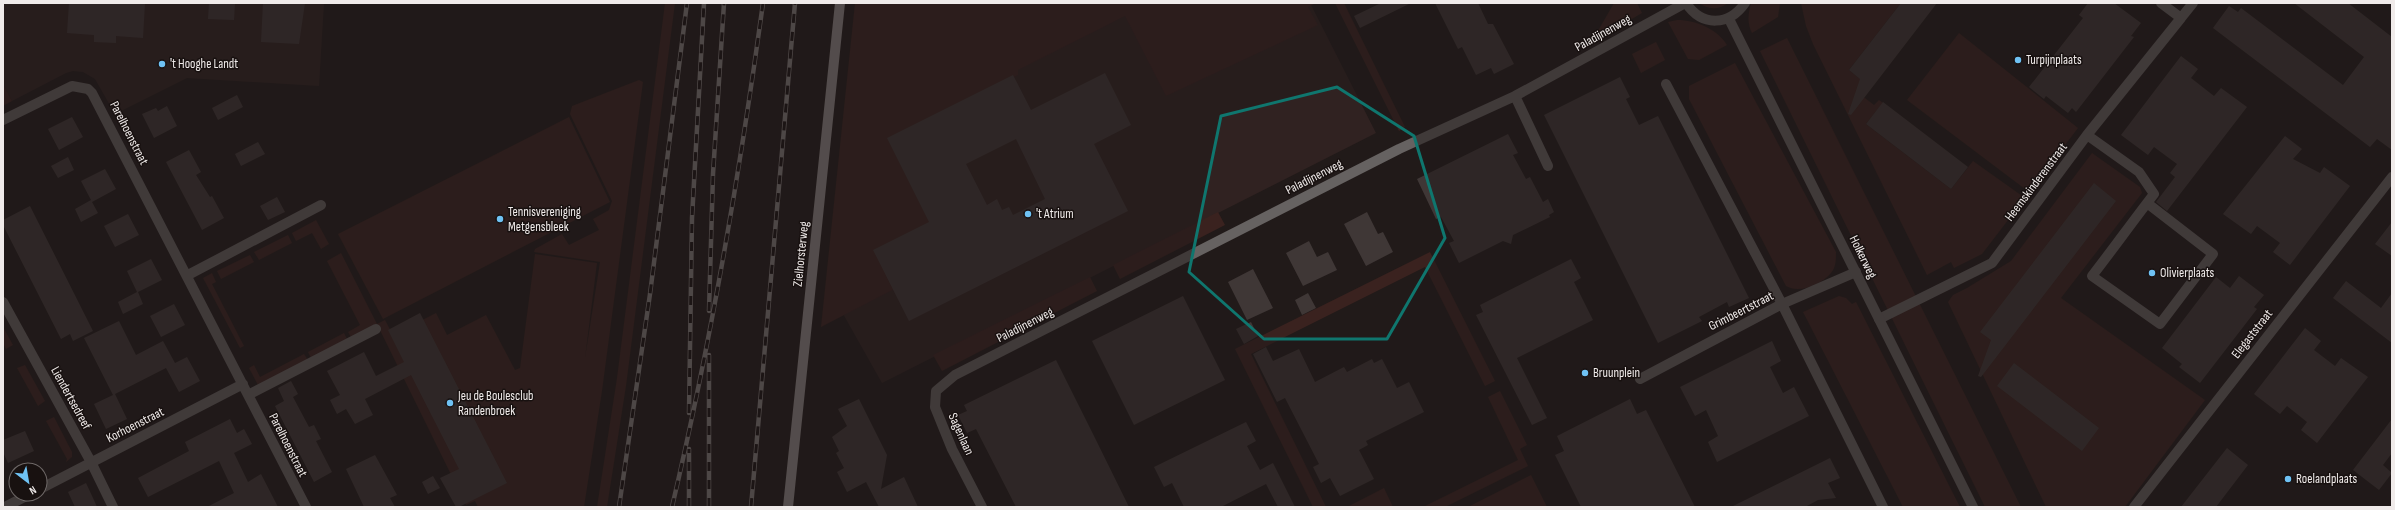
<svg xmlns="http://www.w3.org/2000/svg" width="2395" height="510" font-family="'Sofia Sans Condensed',sans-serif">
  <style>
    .built { fill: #302221 }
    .green { fill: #3a221f }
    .building { fill: #3f3736; fill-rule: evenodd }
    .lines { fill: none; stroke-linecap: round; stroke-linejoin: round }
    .minor { stroke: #666261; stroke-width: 10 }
    .tertiary { stroke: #666261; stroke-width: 10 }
    .secondary { stroke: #908a89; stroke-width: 10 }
    .rail-casing { stroke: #847e7d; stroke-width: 4.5 }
    .rail { stroke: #181110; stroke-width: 3; stroke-dasharray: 9; stroke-linecap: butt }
    .marked { fill: none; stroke: #0f766e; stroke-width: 3; stroke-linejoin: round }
    .poi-dot { fill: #6fc2f4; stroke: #181110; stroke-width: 1.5 }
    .labels { text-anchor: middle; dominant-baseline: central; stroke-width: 3; stroke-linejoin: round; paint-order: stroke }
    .street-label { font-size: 13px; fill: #f0ebea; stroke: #181110 }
    .poi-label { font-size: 13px; fill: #f0ebea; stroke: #181110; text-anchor: start }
  </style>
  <rect width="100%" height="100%" fill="#211a19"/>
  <path class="built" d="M 3,3 L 324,3 L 319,86 L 187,78 L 115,114 L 95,79 L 83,72 L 73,71 L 66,73 L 12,101 L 3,84 Z
    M 864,3 L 1310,3 L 1376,133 L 882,383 L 833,296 Z"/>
  <path class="green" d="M 665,3 L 675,3 L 626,386 L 607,507 L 597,507 L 617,378 Z
    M 855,3 L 1316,3 L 1308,7 L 1318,25 L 1166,96 L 1125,16 L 1018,70 L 1018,75 L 892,136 L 952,259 L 821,327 Z
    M 1335,3 L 1344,3 L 1405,127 L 1399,131 Z
    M 1614,3 L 1637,3 L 1642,13 L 1591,43 Z
    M 1699,3 L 1728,3 C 1719,10 1709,10 1699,3 Z
    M 1751,3 L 1780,3 L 1778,17 L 1752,33 C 1747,23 1748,14 1751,3 Z
    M 1801,3 L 1901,3 L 1849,70 L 1872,88 L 1857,92 L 1874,105 L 1879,100 L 1883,103 L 1866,124 L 1951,189 L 1973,161 L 2025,198 L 1982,254 L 1954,268 L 1951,262 L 1927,275 L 1813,44 L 1806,26 Z
    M 1677,20 C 1696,20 1717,29 1727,45 L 1699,60 L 1688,59 L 1668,22 Z
    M 1959,33 L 2078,128 L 2029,192 L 1907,100 Z
    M 1787,38 L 2021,507 L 1985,507 L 1760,51 Z
    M 1656,42 L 1665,60 L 1641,73 L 1632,54 Z
    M 1735,63 L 1836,252 C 1836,260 1836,267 1831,273 C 1821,285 1799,294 1786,286 L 1689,99 L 1689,86 Z
    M 639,80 L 643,82 L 602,391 L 584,507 L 478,507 L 475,501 L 466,505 L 377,324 L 351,337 L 348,332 L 360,325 L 327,261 L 341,253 L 377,324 L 385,320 L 393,335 L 436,313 L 447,335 L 486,315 L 515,370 L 520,368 L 535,254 L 597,263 L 585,358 L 600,262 L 534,252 L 535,249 L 562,234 L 569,245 L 599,230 L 593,219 L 609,210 L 612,201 L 570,114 L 572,106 Z
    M 3,84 L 12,101 L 3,106 Z
    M 569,117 L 610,202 L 383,319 L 338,234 Z
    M 2092,153 L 2140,187 L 2142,193 L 2061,298 L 2205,400 L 2125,507 L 2046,507 L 1948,302 L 1953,295 L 1967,288 L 2011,261 Z
    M 1218,212 L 1225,225 L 1120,279 L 1113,265 Z
    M 316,220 L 329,244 L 321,249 L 312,233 L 296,241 L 292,233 Z
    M 288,235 L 292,243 L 259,260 L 254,252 Z
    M 1430,252 L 1495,381 L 1485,386 L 1425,267 L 1251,354 L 1326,507 L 1313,507 L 1235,349 Z
    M 250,255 L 254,262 L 221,279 L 217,271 Z
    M 212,273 L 216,282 L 212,284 L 244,346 L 240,348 L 203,278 Z
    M 1090,277 L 1097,291 L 942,371 L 933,355 Z
    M 1839,296 L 1846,298 L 1852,304 L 1856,302 L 1960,507 L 1903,507 L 1803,312 Z
    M 3,327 L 13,345 L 6,349 L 3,343 Z
    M 344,333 L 347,339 L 311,358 L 308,352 Z
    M 304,354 L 308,360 L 258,385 L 249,368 L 254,365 L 260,377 Z
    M 25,365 L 45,401 L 38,406 L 17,368 Z
    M 1500,391 L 1527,445 L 1520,449 L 1528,466 L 1445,507 L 1423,507 L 1518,460 L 1488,397 Z
    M 54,417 L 72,452 L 72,457 L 66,462 L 67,459 L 46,421 Z
    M 1531,475 L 1547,507 L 1468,507 Z
    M 1384,488 L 1393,507 L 1347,507 Z"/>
  <path class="building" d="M 69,3 L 145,3 L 143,38 L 116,36 L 116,43 L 94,42 L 94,35 L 67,33 Z
    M 209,3 L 235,3 L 234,20 L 208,19 Z
    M 263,3 L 305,3 L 299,44 L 261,42 Z
    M 1381,3 L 1411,3 L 1360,28 L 1354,16 Z
    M 1435,3 L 1478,3 L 1488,24 L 1493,24 L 1514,64 L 1494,74 L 1491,68 L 1476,75 L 1462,47 L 1458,49 Z
    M 1901,3 L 1937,3 L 1851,115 L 1848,114 L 1860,79 L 1849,70 Z
    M 2088,3 L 2114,3 L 2141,23 L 2131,36 L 2134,37 L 2076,112 L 2072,108 L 2068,113 L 2046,96 L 2044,99 L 2029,87 L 2083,18 L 2079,15 Z
    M 2294,3 L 2348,3 L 2392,37 L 2392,150 L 2377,139 L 2370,147 L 2213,28 L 2229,6 L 2238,12 L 2241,8 L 2343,85 L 2364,57 Z
    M 2181,56 L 2198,69 L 2191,78 L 2214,96 L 2221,88 L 2247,107 L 2167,211 L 2156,202 L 2175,177 L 2170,173 L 2177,164 L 2154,147 L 2148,155 L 2121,135 Z
    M 1105,73 L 1131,125 L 1094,144 L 1128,211 L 909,321 L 873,250 L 929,222 L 887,138 L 1013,75 L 1031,110 ZM 1016,139 L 1045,199 L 1013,215 L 1009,207 L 1002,210 L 997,199 L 987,205 L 966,164 Z
    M 1620,77 L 1630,97 L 1626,99 L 1639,125 L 1658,116 L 1749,298 L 1729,307 L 1727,302 L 1699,317 L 1702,321 L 1658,343 L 1544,115 Z
    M 237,95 L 243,107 L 218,120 L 212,108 Z
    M 1883,102 L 1968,167 L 1951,189 L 1866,124 Z
    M 167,106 L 177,126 L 154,138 L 142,114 L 156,108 L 158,111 Z
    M 72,117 L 83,137 L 59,150 L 48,129 Z
    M 1508,134 L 1518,153 L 1513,155 L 1526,179 L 1530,177 L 1543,202 L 1548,199 L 1554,212 L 1549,215 L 1550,217 L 1513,235 L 1511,244 L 1503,241 L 1459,263 L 1449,243 L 1454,241 L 1441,217 L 1436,219 L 1417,179 Z
    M 2285,136 L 2302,149 L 2293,159 L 2320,173 L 2324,167 L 2350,186 L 2290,265 L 2273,252 L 2280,243 L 2257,226 L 2251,234 L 2223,214 Z
    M 258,142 L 265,154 L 241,166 L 235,154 Z
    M 189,150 L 201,172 L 196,175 L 210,197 L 212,196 L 224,218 L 202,230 L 166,162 Z
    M 68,157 L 74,170 L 58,178 L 51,166 Z
    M 105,169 L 116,189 L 92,202 L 98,213 L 81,222 L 75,209 L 91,200 L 81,181 Z
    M 2094,183 L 2116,201 L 1981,377 L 1978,376 L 1991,340 L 1980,332 Z
    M 277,197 L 285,212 L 268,220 L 260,206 Z
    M 30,206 L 93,331 L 73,341 L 70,334 L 61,339 L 3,225 L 3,220 Z
    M 1367,212 L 1378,234 L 1383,232 L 1393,252 L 1366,266 L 1344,224 Z
    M 128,214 L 139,235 L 115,247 L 104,226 Z
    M 2392,222 L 2392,256 L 2375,244 Z
    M 1309,241 L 1317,257 L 1328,252 L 1337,270 L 1303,286 L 1286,253 Z
    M 151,259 L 162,280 L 138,292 L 143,304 L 123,314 L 118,302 L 137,292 L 127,271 Z
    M 1571,259 L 1581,278 L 1574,282 L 1593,320 L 1517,358 L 1547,418 L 1532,425 L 1476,315 L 1483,312 L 1480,305 Z
    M 1253,269 L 1273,308 L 1247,320 L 1228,282 Z
    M 2239,276 L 2264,295 L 2254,307 L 2257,309 L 2200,383 L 2179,367 L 2182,364 L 2162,348 L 2216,277 L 2230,288 Z
    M 2346,281 L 2381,308 L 2392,293 L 2392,343 L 2333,298 Z
    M 1308,293 L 1316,308 L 1302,315 L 1295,300 Z
    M 1183,296 L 1225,380 L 1134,425 L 1092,341 Z
    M 174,304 L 185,325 L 161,337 L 150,316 Z
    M 420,313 L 507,483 L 459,507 L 456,507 L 440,478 L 459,469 L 411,375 L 365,399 L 373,415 L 355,424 L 346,409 L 337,414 L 330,400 L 340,395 L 327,371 L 364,352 L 376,376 L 404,362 L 388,330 Z
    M 119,321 L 136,355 L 163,341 L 175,363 L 187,357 L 200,381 L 179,392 L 166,368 L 115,394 L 127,419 L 106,429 L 94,404 L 113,395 L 84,338 Z
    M 1251,322 L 1258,336 L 1244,344 L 1236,329 Z
    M 2305,328 L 2321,341 L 2314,350 L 2335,366 L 2341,358 L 2368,377 L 2317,443 L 2301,430 L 2307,422 L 2287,406 L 2280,414 L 2254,394 Z
    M 1772,341 L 1781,361 L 1770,367 L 1783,393 L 1794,387 L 1809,416 L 1717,462 L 1708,442 L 1718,436 L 1706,410 L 1695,416 L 1680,387 Z
    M 1266,347 L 1273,361 L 1299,349 L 1315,382 L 1344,367 L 1347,372 L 1372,359 L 1374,363 L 1382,359 L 1397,388 L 1409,382 L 1424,412 L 1366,441 L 1368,445 L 1359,450 L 1374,479 L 1340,496 L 1330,478 L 1321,483 L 1313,467 L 1319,464 L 1285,398 L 1277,402 L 1253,354 Z
    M 1056,360 L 1094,436 L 1129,507 L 1016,507 L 976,429 L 967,433 L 958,415 L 967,411 L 964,405 Z
    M 2014,363 L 2099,428 L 2082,451 L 1997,386 Z
    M 291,381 L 298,394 L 293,397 L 309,427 L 314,425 L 321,439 L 316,441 L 332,472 L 314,482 L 275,406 L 284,401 L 278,388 Z
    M 859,399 L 887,455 L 881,489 L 904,477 L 918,507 L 879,507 L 866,482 L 847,492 L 837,472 L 844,468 L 836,453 L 839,451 L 832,437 L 847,426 L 838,409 Z
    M 1630,399 L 1637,414 L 1646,410 L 1695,507 L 1581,507 L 1555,455 L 1564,451 L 1557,436 Z
    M 230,419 L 237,433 L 244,429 L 252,444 L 234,453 L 248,482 L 261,474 L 278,507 L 207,507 L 234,493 L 219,461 L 148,497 L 138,478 L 189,451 L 185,442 Z
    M 2392,419 L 2392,453 L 2383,465 L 2392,473 L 2379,490 L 2353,470 Z
    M 1246,422 L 1256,441 L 1247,446 L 1260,470 L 1273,463 L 1295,507 L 1278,507 L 1266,484 L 1221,507 L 1184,507 L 1172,483 L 1164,487 L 1154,467 Z
    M 25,431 L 34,451 L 8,463 L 3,452 L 3,440 Z
    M 2227,448 L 2248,465 L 2216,507 L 2181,507 Z
    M 375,455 L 397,495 L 390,498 L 395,507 L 364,507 L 346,469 Z
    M 1830,458 L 1840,478 L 1828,483 L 1836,498 L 1818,500 L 1805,507 L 1731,507 Z
    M 433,476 L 440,488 L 428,494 L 422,482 Z
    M 86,483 L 93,498 L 97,507 L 75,507 L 68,492 Z"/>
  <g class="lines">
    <path class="minor" d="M 2161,3 L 2181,18 L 2193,3
      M 1666,84 L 1782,304 L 1883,507
      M 1515,96 L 1548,166
      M 3,120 L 72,86 L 88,89 L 92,93 L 306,507
      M 2087,135 L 2139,172 L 2154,194 C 2133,221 2113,249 2092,276 L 2160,324 L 2213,254 L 2147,203
      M 188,275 L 321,205
      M 3,302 L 91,462 L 113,507
      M 1879,319 L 1992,263 L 2087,135 L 2181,18
      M 1640,379 L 1782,304 L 1856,272
      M 248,395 L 376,329
      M 40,489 L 243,384
      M 5,507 L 30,494
      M 982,507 L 952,449 L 935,407 L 936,391 L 955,375 L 1399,149 L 1515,96 L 1685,3
      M 2134,507 L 2392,177"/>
    <path class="tertiary" d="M 1686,3 C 1702,27 1729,26 1745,3
      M 1729,19 L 1973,507"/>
    <path class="secondary" d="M 788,507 L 840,3"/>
    <g class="rail-casing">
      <path id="rail" d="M 709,311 L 713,174 L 724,3
        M 689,413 L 692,218 L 704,3
        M 619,507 L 650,294 L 687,3
        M 672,507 C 711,341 740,172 763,3
        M 689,507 L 689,449
        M 709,507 L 709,355
        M 751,507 L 795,3"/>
    </g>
    <use href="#rail" class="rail"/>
  </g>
  <path d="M0 0H2395V510H0ZM 1337,87 L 1414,136 L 1445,238 L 1387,339 L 1264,339 L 1189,272 L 1221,116 Z" fill="#211a19" fill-opacity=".55" fill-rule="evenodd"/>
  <path class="marked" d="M 1337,87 L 1414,136 L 1445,238 L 1387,339 L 1264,339 L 1189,272 L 1221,116 Z"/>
  <g class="poi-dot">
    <circle cx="2018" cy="60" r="4"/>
    <circle cx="162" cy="64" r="4"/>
    <circle cx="1028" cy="214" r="4"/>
    <circle cx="500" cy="219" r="4"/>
    <circle cx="2152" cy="273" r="4"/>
    <circle cx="1585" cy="373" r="4"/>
    <circle cx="450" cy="403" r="4"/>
    <circle cx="2288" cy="479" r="4"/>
  </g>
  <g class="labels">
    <g class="street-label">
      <text transform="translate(1603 33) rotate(-29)">Paladijnenweg</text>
      <text transform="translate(129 133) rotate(63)">Parelhoenstraat</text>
      <text transform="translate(1314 177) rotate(-27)">Paladijnenweg</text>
      <text transform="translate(2036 182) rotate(-53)">Heemskinderenstraat</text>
      <text transform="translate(801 254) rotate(-84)">Zielhorsterweg</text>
      <text transform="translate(1863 257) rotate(64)">Holkerweg</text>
      <text transform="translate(1741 311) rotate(-27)">Grimbeertstraat</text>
      <text transform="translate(1025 325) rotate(-27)">Paladijnenweg</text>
      <text transform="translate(2252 334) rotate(-52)">Elegaststraat</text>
      <text transform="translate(71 398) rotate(61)">Liendertsedreef</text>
      <text transform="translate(135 425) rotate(-27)">Korhoenstraat</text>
      <text transform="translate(961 434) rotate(66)">Sagenlaan</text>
      <text transform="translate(288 445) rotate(63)">Parelhoenstraat</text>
    </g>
    <g class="poi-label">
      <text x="2026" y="60">Turpijnplaats</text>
      <text x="170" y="64">'t Hooghe Landt</text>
      <text x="508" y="212">Tennisvereniging<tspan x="508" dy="15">Metgensbleek</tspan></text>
      <text x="1036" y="214">'t Atrium</text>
      <text x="2160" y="273">Olivierplaats</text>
      <text x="1593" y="373">Bruunplein</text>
      <text x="458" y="396">Jeu de Boulesclub<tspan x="458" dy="15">Randenbroek</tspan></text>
      <text x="2296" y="479">Roelandplaats</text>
    </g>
  </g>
  <rect width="2395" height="510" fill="none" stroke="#f0ebea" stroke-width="8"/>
  <g transform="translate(28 482) rotate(149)"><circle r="19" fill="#181110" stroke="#6e6867"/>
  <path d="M0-3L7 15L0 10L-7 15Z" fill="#6fc2f4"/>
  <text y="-6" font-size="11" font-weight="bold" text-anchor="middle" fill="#f0ebea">N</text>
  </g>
</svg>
